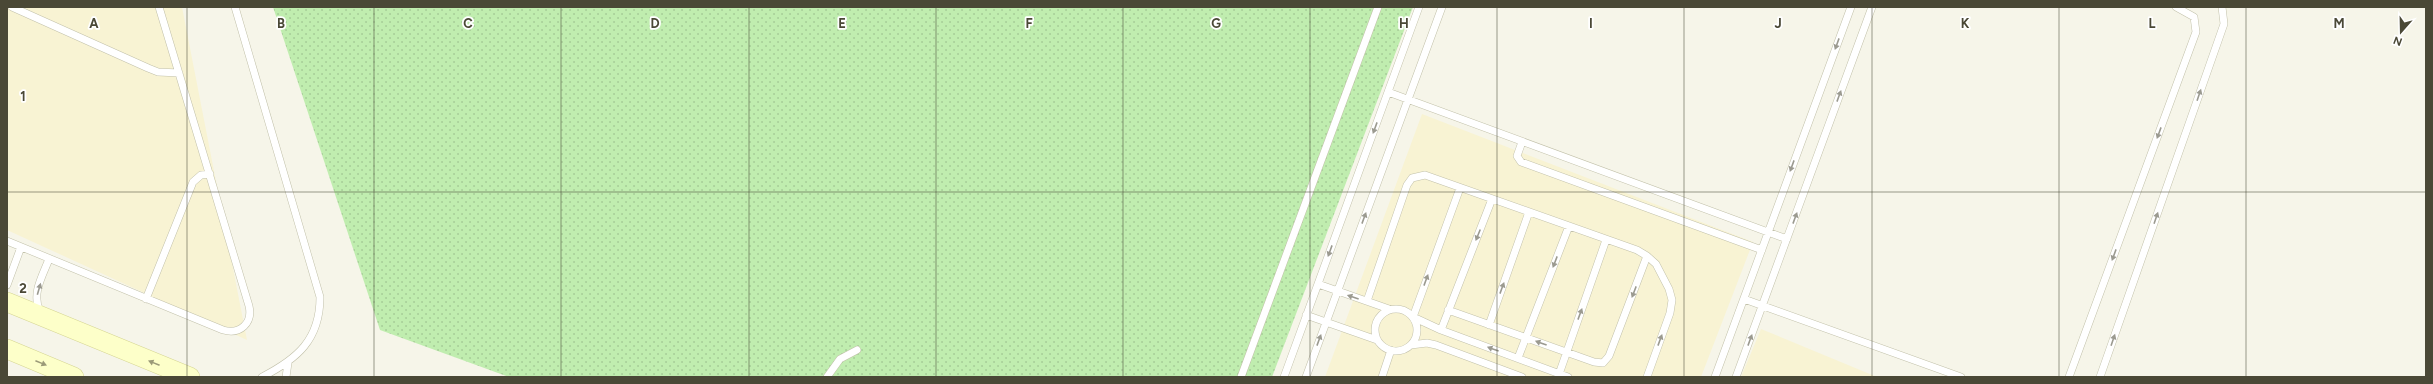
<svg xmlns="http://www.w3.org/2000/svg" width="2433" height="384" font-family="Figtree,sans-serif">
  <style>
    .commercial { fill: #f8f3d3 }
    .park { fill: url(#park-dots) }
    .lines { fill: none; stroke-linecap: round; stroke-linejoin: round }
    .lane-casing { stroke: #c2c1aa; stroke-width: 8 }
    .secondary-casing { stroke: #d5d593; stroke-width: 20 }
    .lane { stroke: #fff; stroke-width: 7 }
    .secondary { stroke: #fdffc9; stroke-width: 19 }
    .oneway { fill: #9b9a90 }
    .oneway2 { fill: #9b9a78 }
    .grid { fill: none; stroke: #4a4836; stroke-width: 1; stroke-opacity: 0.55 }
    .grid-label { font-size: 13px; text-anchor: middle; font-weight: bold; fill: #4a4836; stroke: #fff; stroke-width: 3.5; stroke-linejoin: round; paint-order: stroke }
  </style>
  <defs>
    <pattern id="park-dots" width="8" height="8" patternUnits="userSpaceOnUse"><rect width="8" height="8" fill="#c0edaf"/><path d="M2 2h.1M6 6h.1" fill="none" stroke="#a6cd97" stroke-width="1.8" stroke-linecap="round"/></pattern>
  </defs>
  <rect width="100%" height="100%" fill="#f6f5e9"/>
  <path class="commercial" d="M 7,7 L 182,7 L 247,340 L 7,230 Z
    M 1422,114 L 1753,242 L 1701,377 L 1325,377 Z
    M 1761,329 L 1877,377 L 1741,377 Z"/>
  <path class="park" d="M 273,7 L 1413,7 L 1272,377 L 509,377 L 380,330 Z"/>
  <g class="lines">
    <g class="lane-casing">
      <path id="lane" d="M 12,7 L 148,68 L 158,72 L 179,73
        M 235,7 L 320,297 C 320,340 297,359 262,377
        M 1388,92 L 1787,239
        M 1522,142 L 1517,156 L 1521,162 L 1762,250
        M 1460,188 L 1413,317 L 1441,330 L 1568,377
        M 7,241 L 223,330 C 240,335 253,323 249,306 L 159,7
        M 1318,284 L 1389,309
        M 7,285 L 21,247
        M 146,299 L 193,182 L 201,175 L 210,174
        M 1744,299 L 1961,377
        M 1367,301 L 1407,185 L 1412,178 L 1425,175 L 1637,250 L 1647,256 L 1656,264 L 1669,289 L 1672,300 L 1670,313 L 1647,377
        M1375 330a21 21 0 1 1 42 0a21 21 0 1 1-42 0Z
        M 1448,310 L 1594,362 L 1603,363 L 1609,356 L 1647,256
        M 40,311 C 31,294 43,275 49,259
        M 1306,315 L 1377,340
        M 1489,325 L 1529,212
        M 1441,330 L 1492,199
        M 1411,345 L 1427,343 L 1436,345 L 1522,377
        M 1518,358 L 1569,226
        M 286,377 L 288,363
        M 827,377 L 840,359 L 857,350
        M 1241,377 L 1378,7
        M 1284,377 L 1419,7
        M 1306,377 L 1442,7
        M 1382,377 L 1391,350
        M 1558,377 L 1606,240
        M 1715,377 L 1851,7
        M 1736,377 L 1872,7
        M 2069,377 L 2196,32 L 2194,17 L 2176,7
        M 2100,377 L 2224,24 L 2222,7"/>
    </g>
    <g class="secondary-casing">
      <path id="secondary" d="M 7,302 L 190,377
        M 7,349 L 74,377"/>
    </g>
    <use href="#lane" class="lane"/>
    <use href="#secondary" class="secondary"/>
  </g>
  <defs><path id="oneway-solid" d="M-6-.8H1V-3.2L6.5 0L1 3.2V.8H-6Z"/></defs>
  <g class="oneway">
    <use href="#oneway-solid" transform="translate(1837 44) rotate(110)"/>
    <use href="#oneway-solid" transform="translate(2199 95) rotate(-71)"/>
    <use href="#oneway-solid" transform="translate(1839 96) rotate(-70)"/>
    <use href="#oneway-solid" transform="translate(1375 128) rotate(110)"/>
    <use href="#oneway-solid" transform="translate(2159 133) rotate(110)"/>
    <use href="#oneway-solid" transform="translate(1792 166) rotate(110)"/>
    <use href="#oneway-solid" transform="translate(1364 218) rotate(-70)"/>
    <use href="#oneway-solid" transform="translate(1795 218) rotate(-70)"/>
    <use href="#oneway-solid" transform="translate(2156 218) rotate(-71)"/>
    <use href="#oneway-solid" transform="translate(1478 235) rotate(112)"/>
    <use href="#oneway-solid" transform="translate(1330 251) rotate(110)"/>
    <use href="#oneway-solid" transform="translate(2114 255) rotate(110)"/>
    <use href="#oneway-solid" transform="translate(1555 262) rotate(111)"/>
    <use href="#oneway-solid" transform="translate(1426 280) rotate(-70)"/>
    <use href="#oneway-solid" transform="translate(1502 288) rotate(-70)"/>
    <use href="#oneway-solid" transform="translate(39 289) rotate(-74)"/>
    <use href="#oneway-solid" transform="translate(1634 292) rotate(111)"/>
    <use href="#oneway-solid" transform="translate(1353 297) rotate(-161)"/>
    <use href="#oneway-solid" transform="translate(1580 314) rotate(-70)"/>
    <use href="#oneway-solid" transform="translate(1319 340) rotate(-70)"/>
    <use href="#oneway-solid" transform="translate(1660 340) rotate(-70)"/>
    <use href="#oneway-solid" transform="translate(1750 340) rotate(-70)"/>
    <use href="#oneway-solid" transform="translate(2113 340) rotate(-71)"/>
    <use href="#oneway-solid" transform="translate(1541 343) rotate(-160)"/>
    <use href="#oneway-solid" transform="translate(1493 349) rotate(-160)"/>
  </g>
  <g class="oneway2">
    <use href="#oneway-solid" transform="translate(41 363) rotate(22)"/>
    <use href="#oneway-solid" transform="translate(154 363) rotate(-158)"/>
  </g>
  <path class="grid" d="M 187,7 L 187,377M 374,7 L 374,377M 561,7 L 561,377M 749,7 L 749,377M 936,7 L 936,377M 1123,7 L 1123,377M 1310,7 L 1310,377M 1497,7 L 1497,377M 1684,7 L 1684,377M 1872,7 L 1872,377M 2059,7 L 2059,377M 2246,7 L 2246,377M 7,192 L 2426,192"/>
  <g class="grid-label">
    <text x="94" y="28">A</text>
    <text x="281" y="28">B</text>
    <text x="468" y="28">C</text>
    <text x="655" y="28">D</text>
    <text x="842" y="28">E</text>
    <text x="1029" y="28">F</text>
    <text x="1216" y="28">G</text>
    <text x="1404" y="28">H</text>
    <text x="1591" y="28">I</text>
    <text x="1778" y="28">J</text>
    <text x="1965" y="28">K</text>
    <text x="2152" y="28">L</text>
    <text x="2339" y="28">M</text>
    <text x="23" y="101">1</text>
    <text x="23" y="293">2</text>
  </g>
  <rect width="2433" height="384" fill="none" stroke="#4a4836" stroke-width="16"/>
  <g transform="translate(2401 32) rotate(200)" stroke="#ffffff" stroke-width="3" paint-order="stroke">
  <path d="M0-3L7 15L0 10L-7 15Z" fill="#4a4836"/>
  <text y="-6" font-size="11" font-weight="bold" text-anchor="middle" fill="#4a4836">N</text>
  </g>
</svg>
